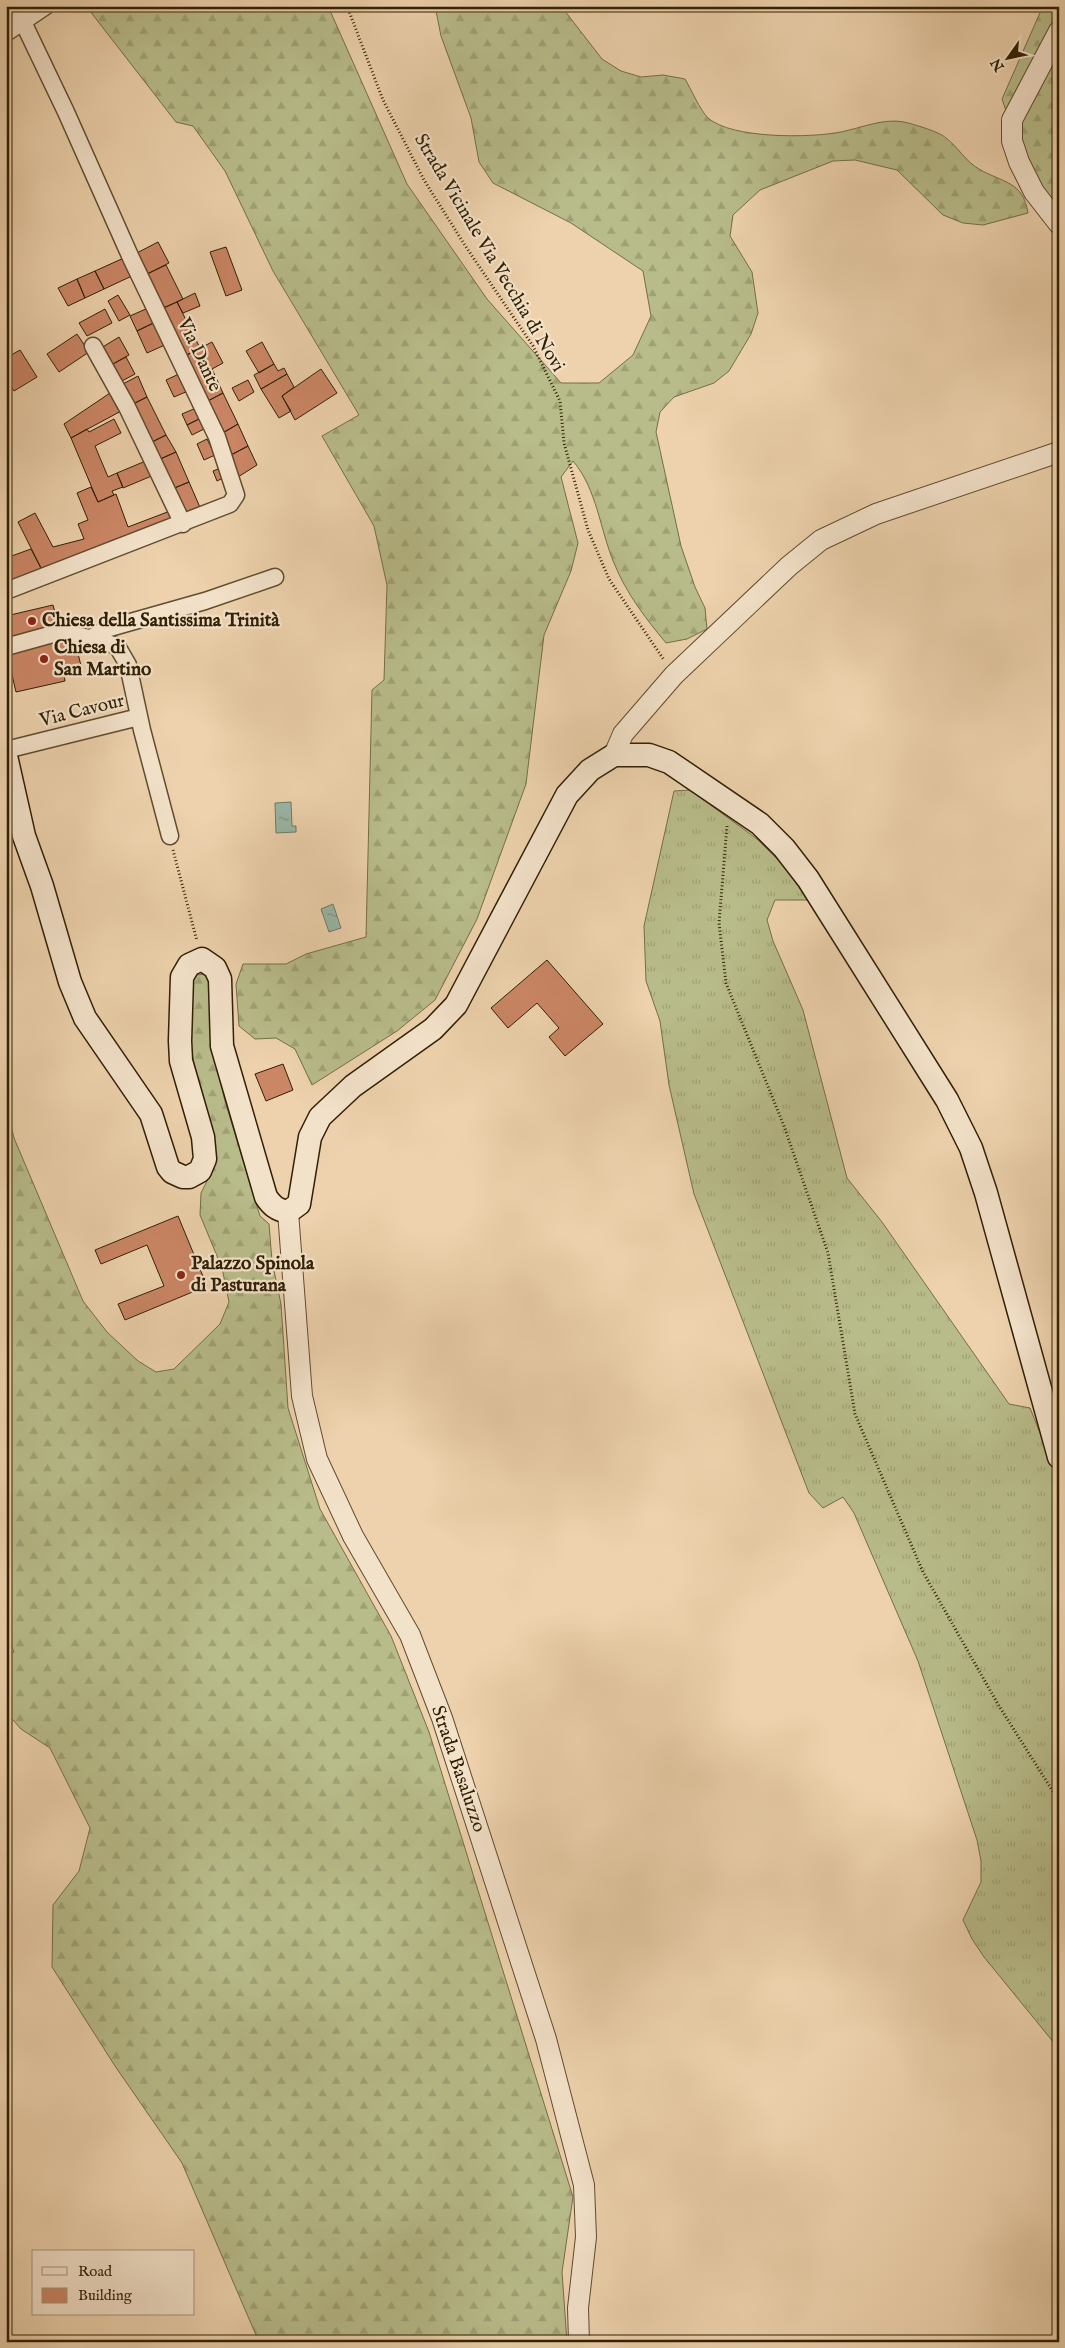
<svg xmlns="http://www.w3.org/2000/svg" width="1065" height="2348" font-family="'IM FELL English',serif">
  <style>
    .grass { fill: url(#grass-tufts); stroke: #746e47 }
    .forest { fill: url(#forest-firs); stroke: #746e47 }
    .water { fill: url(#water-ripples); stroke: #6f7b66 }
    .building { fill: #cb8666; stroke: #312004 }
    .lines { fill: none; stroke-linecap: round; stroke-linejoin: round }
    .minor-casing { stroke: #604c2e; stroke-width: 19 }
    .tertiary-casing { stroke: #604c2e; stroke-width: 22 }
    .secondary-casing { stroke: #312004; stroke-width: 25 }
    .path { stroke: #312004; stroke-width: 3; stroke-dasharray: 1 2.5; stroke-linecap: butt }
    .minor { stroke: #f3e2ca; stroke-width: 16 }
    .tertiary { stroke: #f3e2ca; stroke-width: 20 }
    .secondary { stroke: #f3e2ca; stroke-width: 22 }
    .poi-dot { fill: #8f2418; stroke: #f3e2ca; stroke-width: 2 }
    .labels { text-anchor: middle; dominant-baseline: central; stroke-width: 4.5; stroke-linejoin: round; paint-order: stroke }
    .street-label { font-size: 19px; fill: #312004; stroke: #f3e2ca }
    .poi-label { font-size: 19px; font-weight: bold; fill: #312004; stroke: #f3e2ca; text-anchor: start }
  </style>
  <defs>
    <pattern id="grass-tufts" width="24" height="20" patternUnits="userSpaceOnUse" patternTransform="scale(1.25)"><rect width="24" height="20" fill="#b8bc8a"/><path d="M3 7l-1-3M5 7V3M7 7l1-3M15 17l-1-3M17 17v-4M19 17l1-3" fill="none" stroke="#9fa175"/></pattern>
    <pattern id="forest-firs" width="22" height="20" patternUnits="userSpaceOnUse" patternTransform="scale(1.25)"><rect width="22" height="20" fill="#b8bc8a"/><path d="M5 1l3.5 6h-7zM16 11l3.5 6h-7z" fill="#9fa175"/></pattern>
    <pattern id="water-ripples" width="26" height="14" patternUnits="userSpaceOnUse" patternTransform="scale(1.25)"><rect width="26" height="14" fill="#99b8a8"/><path d="M2 4q2-2 4 0t4 0M15 11q2-2 4 0t4 0" fill="none" stroke="#7d9587"/></pattern>
  </defs>
  <rect width="100%" height="100%" fill="#edd2ad"/>
  <filter id="stains"><feTurbulence type="fractalNoise" baseFrequency=".004" numOctaves="4"/><feColorMatrix values="0 0 0 0 .2 0 0 0 0 .09 0 0 0 0 .02 0 0 0 .5 -.17"/></filter>
  <radialGradient id="worn" r=".72"><stop offset=".6" stop-color="#630" stop-opacity="0"/><stop offset="1" stop-color="#630" stop-opacity=".3"/></radialGradient>
  <path class="grass" d="M 690,790 L 757,839 L 785,867 L 808,900 L 775,900 L 767,920 L 773,941 L 803,1010 L 847,1178 L 882,1222 L 1009,1404 L 1030,1408 L 1059,1480 L 1059,2049 L 984,1957 L 972,1939 L 963,1920 L 981,1882 L 981,1861 L 977,1840 L 918,1661 L 854,1513 L 843,1497 L 823,1508 L 809,1493 L 694,1194 L 669,1085 L 660,1021 L 646,981 L 644,926 L 674,791 Z"/>
  <path class="forest" d="M 86,6 L 328,6 L 407,184 L 487,299 L 561,383 L 599,383 L 633,355 L 651,316 L 643,271 L 571,223 L 493,183 L 479,162 L 471,118 L 441,36 L 435,6 L 561,6 L 602,59 L 621,71 L 641,77 L 663,75 L 685,79 C 691,89 700,110 708,118 C 732,139 810,138 841,132 C 861,128 883,118 904,122 C 913,124 940,132 946,138 C 958,147 966,162 979,169 C 1003,183 1023,181 1028,213 L 983,225 L 963,223 L 943,215 L 897,170 L 855,160 L 833,161 L 760,190 L 733,215 L 730,236 L 752,272 L 758,313 L 751,334 L 729,371 L 714,383 L 674,397 L 660,412 L 656,432 L 681,546 L 695,587 L 705,608 L 707,629 L 687,639 L 666,643 C 646,619 626,593 614,563 C 600,530 597,489 573,461 L 561,477 L 578,543 L 571,571 L 544,635 L 526,784 L 477,919 L 435,1000 L 397,1031 L 312,1085 L 295,1049 L 276,1038 L 255,1039 L 239,1026 L 236,984 L 243,964 L 286,964 L 306,954 L 366,937 L 372,690 L 384,680 L 387,585 L 374,526 L 322,436 L 359,415 L 273,271 L 225,171 L 193,126 L 176,122 Z
    M 1043,6 L 1059,6 L 1059,211 L 1023,160 L 1002,99 Z
    M 204,974 L 209,980 L 212,1047 L 225,1101 L 260,1216 L 269,1224 L 272,1261 L 281,1304 L 288,1408 L 320,1509 L 391,1636 L 429,1732 L 573,2197 L 562,2272 L 567,2342 L 259,2342 L 182,2163 L 115,2066 L 52,1967 L 53,1905 L 79,1871 L 90,1828 L 50,1748 L 21,1729 L 6,1712 L 6,1656 L 14,1652 L 6,1632 L 6,1104 L 14,1138 L 83,1301 L 107,1332 L 138,1361 L 156,1372 L 174,1369 L 220,1324 L 229,1302 L 222,1268 L 200,1215 L 201,1193 L 214,1167 L 214,1136 L 194,1063 L 188,1028 L 191,983 L 197,975 Z"/>
  <path class="water" d="M 291,802 L 292,826 L 296,826 L 296,832 L 276,833 L 275,803 Z
    M 333,904 L 341,928 L 329,932 L 321,909 Z"/>
  <path class="building" d="M 158,242 L 169,263 L 143,276 L 133,255 Z
    M 226,247 L 242,290 L 226,296 L 210,252 Z
    M 126,257 L 134,275 L 104,289 L 95,271 Z
    M 166,265 L 183,299 L 159,310 L 143,276 Z
    M 95,271 L 104,289 L 85,298 L 77,279 Z
    M 77,279 L 85,298 L 68,306 L 58,288 Z
    M 195,293 L 200,306 L 183,313 L 177,302 Z
    M 118,295 L 130,315 L 119,321 L 108,301 Z
    M 177,302 L 200,348 L 183,357 L 159,310 Z
    M 148,308 L 155,322 L 137,331 L 130,316 Z
    M 105,309 L 112,323 L 87,336 L 79,323 Z
    M 156,322 L 167,344 L 147,353 L 137,331 Z
    M 77,334 L 89,352 L 59,372 L 47,354 Z
    M 119,337 L 129,355 L 111,365 L 101,348 Z
    M 212,342 L 223,363 L 212,369 L 223,393 L 206,402 L 183,357 Z
    M 262,342 L 274,364 L 259,373 L 246,351 Z
    M 20,350 L 37,377 L 14,391 L 6,378 L 6,358 Z
    M 126,357 L 135,374 L 120,382 L 111,365 Z
    M 274,364 L 278,371 L 284,368 L 287,374 L 261,389 L 254,375 Z
    M 321,369 L 337,393 L 295,420 L 282,396 Z
    M 179,374 L 188,391 L 174,397 L 166,380 Z
    M 287,374 L 294,387 L 282,396 L 291,411 L 279,418 L 261,389 Z
    M 138,376 L 147,397 L 131,405 L 121,385 Z
    M 248,380 L 254,392 L 239,401 L 232,388 Z
    M 113,391 L 123,410 L 71,438 L 64,424 Z
    M 223,393 L 238,424 L 221,434 L 206,402 Z
    M 147,397 L 166,435 L 150,443 L 131,405 Z
    M 196,408 L 201,418 L 187,425 L 182,414 Z
    M 201,418 L 206,428 L 192,435 L 187,425 Z
    M 114,419 L 121,433 L 95,446 L 108,477 L 117,473 L 123,487 L 112,491 L 114,495 L 98,502 L 71,438 L 87,429 L 89,432 Z
    M 238,424 L 248,446 L 229,456 L 221,434 Z
    M 166,435 L 176,452 L 158,460 L 150,443 Z
    M 207,439 L 215,455 L 204,460 L 197,444 Z
    M 248,446 L 257,465 L 238,477 L 229,456 Z
    M 176,452 L 189,482 L 172,489 L 158,460 Z
    M 148,460 L 154,475 L 123,488 L 117,473 Z
    M 221,468 L 225,477 L 217,481 L 213,471 Z
    M 189,482 L 202,512 L 186,519 L 172,489 Z
    M 91,487 L 98,502 L 116,494 L 128,527 L 170,511 L 176,524 L 43,572 L 18,522 L 35,513 L 53,547 L 84,539 L 78,524 L 88,520 L 77,493 Z
    M 31,549 L 43,572 L 6,585 L 6,558 Z
    M 53,605 L 59,627 L 7,640 L 6,616 Z
    M 61,636 L 63,644 L 75,641 L 82,670 L 64,674 L 65,681 L 16,692 L 6,649 Z
    M 547,960 L 603,1024 L 565,1056 L 549,1037 L 559,1028 L 537,1003 L 508,1028 L 491,1008 Z
    M 283,1064 L 293,1090 L 266,1101 L 255,1074 Z
    M 178,1216 L 207,1286 L 125,1320 L 118,1304 L 164,1286 L 147,1245 L 101,1264 L 95,1250 Z"/>
  <g class="lines">
    <g class="minor-casing">
      <path id="minor" d="M 6,33 L 46,6
        M 93,346 L 127,407 L 183,524
        M 6,591 L 230,504 L 236,495 L 217,437 L 131,258 L 66,112 L 23,22 L 13,6
        M 91,638 L 106,629 L 205,601 L 275,577
        M 6,647 L 60,632 L 95,639 L 117,646 L 128,665 L 142,730 L 170,836
        M 6,750 L 139,717"/>
    </g>
    <g class="tertiary-casing">
      <path id="tertiary" d="M 1059,31 L 1012,120 L 1012,141 L 1019,162 L 1034,192 L 1059,224
        M 614,755 L 623,734 L 674,675 L 789,566 L 821,540 L 876,514 L 1059,452
        M 288,1212 L 302,1396 L 317,1459 L 353,1536 L 410,1635 L 442,1718 L 546,2039 L 584,2185 L 586,2237 L 578,2308 L 579,2342"/>
    </g>
    <g class="secondary-casing">
      <path id="secondary" d="M 6,756 L 24,836 L 42,886 L 70,982 L 85,1018 L 151,1114 L 168,1167 L 172,1172 L 183,1177 L 189,1177 L 200,1171 L 205,1159 L 203,1137 L 181,1061 L 180,1041 L 182,977 L 189,965 L 202,959 L 215,968 L 220,979 L 222,1046 L 266,1197 C 272,1206 277,1210 288,1212 L 299,1204 L 310,1137 L 320,1117 L 353,1086 L 433,1029 L 456,1005 L 567,795 L 590,770 L 614,755 L 649,755 L 669,762 L 760,824 L 784,848 L 808,879 L 947,1100 L 971,1148 L 986,1193 L 1059,1457"/>
    </g>
    <path class="path" d="M 347,6 L 383,100 L 424,180 L 466,247 L 533,346 L 560,401 L 564,443 L 588,530 L 609,579 L 664,660
      M 727,826 L 719,923 L 726,983 L 784,1126 L 828,1253 L 855,1414 L 923,1572 L 999,1706 L 1059,1801
      M 173,850 L 197,941"/>
    <use href="#minor" class="minor"/>
    <use href="#tertiary" class="tertiary"/>
    <use href="#secondary" class="secondary"/>
  </g>
  <g class="poi-dot">
    <circle cx="32" cy="621" r="5"/>
    <circle cx="44" cy="659" r="5"/>
    <circle cx="181" cy="1275" r="5"/>
  </g>
  <g class="labels">
    <g class="street-label">
      <text transform="translate(489 253) rotate(59)">Strada Vicinale Via Vecchia di Novi</text>
      <text transform="translate(199 355) rotate(65)">Via Dante</text>
      <text transform="translate(82 711) rotate(-14)">Via Cavour</text>
      <text transform="translate(458 1769) rotate(71)">Strada Basaluzzo</text>
    </g>
    <g class="poi-label">
      <text x="42" y="621">Chiesa della Santissima Trinità</text>
      <text x="54" y="648">Chiesa di<tspan x="54" dy="22">San Martino</tspan></text>
      <text x="191" y="1264">Palazzo Spinola<tspan x="191" dy="22">di Pasturana</tspan></text>
    </g>
  </g>
  <rect width="1065" height="2348" fill="none" stroke="#edd2ad" stroke-width="25"/>
  <rect x="8" y="8" width="1050" height="2333" fill="none" stroke="#312004" stroke-width="2.5"/>
  <rect x="12" y="12" width="1040" height="2323" fill="none" stroke="#312004"/>
  <rect x="32" y="2250" width="162" height="65" fill="#f3e2ca" stroke="#a5947b"/>
  <rect x="42" y="2267" width="25" height="8" fill="#f3e2ca" stroke="#a5947b"/>
  <text x="78" y="2276" font-size="15" fill="#312004">Road</text>
  <rect x="42" y="2288" width="25" height="15" fill="#cb8666" stroke="#a5947b"/>
  <text x="78" y="2300" font-size="15" fill="#312004">Building</text>
  <g transform="translate(1008 58) rotate(237)" stroke="#f3e2ca" stroke-width="4" paint-order="stroke">
  <path d="M0-4L9 19L0 12L-9 19Z" fill="#312004"/>
  <text y="-8" font-size="14" font-weight="bold" text-anchor="middle" fill="#312004">N</text>
  </g>
  <rect width="100%" height="100%" filter="url(#stains)"/>
  <rect width="100%" height="100%" fill="url(#worn)"/>
</svg>
